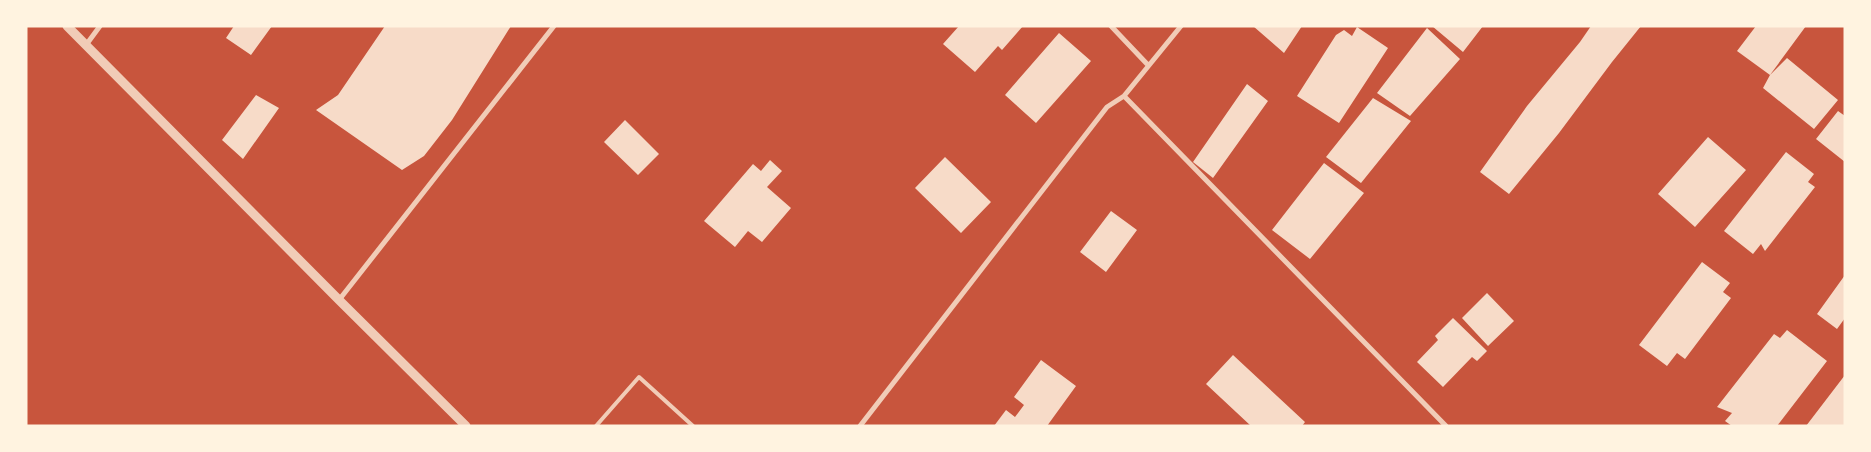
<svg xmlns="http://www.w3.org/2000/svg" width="1871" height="452" font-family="Arial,sans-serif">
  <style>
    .building { fill: #f7dbc8 }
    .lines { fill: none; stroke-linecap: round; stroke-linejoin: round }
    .service { stroke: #f1ccb7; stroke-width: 4 }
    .minor { stroke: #f1ccb7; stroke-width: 5 }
    .tertiary { stroke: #f1ccb7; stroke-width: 9 }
  </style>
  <rect width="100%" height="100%" fill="#c8553d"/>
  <path class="building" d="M 234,26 L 272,26 L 251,55 L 226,38 Z
    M 385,26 L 511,26 L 452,120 L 424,156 L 402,170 L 316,110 L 338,95 Z
    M 959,26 L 1023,26 L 1002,50 L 998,46 L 975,72 L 943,44 Z
    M 1253,26 L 1302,26 L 1284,53 Z
    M 1432,26 L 1483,26 L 1463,52 Z
    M 1591,26 L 1641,26 L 1612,62 L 1559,133 L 1509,194 L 1480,172 L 1527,106 L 1580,42 Z
    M 1756,26 L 1806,26 L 1770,75 L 1787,58 L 1838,100 L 1814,129 L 1763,88 L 1770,75 L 1737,51 Z
    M 1357,27 L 1388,48 L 1339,123 L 1297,96 L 1336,35 L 1344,30 L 1352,36 Z
    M 1427,28 L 1460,59 L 1410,116 L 1377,93 Z
    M 1059,33 L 1091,61 L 1036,123 L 1005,95 Z
    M 1247,84 L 1268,101 L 1213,178 L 1193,162 Z
    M 256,95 L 279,108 L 243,159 L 222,140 Z
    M 1373,98 L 1411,121 L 1361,183 L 1326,157 Z
    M 1838,111 L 1845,116 L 1845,162 L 1816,139 Z
    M 625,120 L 659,154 L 638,175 L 604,142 Z
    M 1708,137 L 1746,170 L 1695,227 L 1658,194 Z
    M 1786,152 L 1814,174 L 1808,182 L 1815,187 L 1765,251 L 1761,244 L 1753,254 L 1724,231 Z
    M 945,157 L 991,202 L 961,233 L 915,188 Z
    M 770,160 L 782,171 L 767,187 L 791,208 L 762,242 L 748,231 L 735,247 L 704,221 L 753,164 L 761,171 Z
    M 1324,163 L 1364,193 L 1310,259 L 1272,230 Z
    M 1111,211 L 1137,230 L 1106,272 L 1080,252 Z
    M 1702,262 L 1730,283 L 1723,292 L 1731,298 L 1685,359 L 1677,353 L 1667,366 L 1639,345 Z
    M 1845,275 L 1845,318 L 1837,329 L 1817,314 Z
    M 1487,293 L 1514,321 L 1488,346 L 1462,318 Z
    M 1453,318 L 1487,351 L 1477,361 L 1472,357 L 1443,387 L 1417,362 L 1438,340 L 1435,336 Z
    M 1787,330 L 1827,361 L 1777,426 L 1732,426 L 1725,421 L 1732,413 L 1717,407 L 1774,334 L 1780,338 Z
    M 1233,355 L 1305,422 L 1302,426 L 1251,426 L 1206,384 Z
    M 1041,360 L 1076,386 L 1047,426 L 994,426 L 1006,410 L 1015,417 L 1024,405 L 1014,397 Z
    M 1845,375 L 1845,426 L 1806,426 Z"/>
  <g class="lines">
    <path class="service" d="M 596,426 L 639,377 L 693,426"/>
    <path class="minor" d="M 1111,26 L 1148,65
      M 86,45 L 100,26
      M 1124,96 L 1446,426
      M 339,300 L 554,26
      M 860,426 L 1107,107 L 1124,96 L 1181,26"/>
    <path class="tertiary" d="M 67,26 L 339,300 L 466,426"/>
  </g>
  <rect width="1871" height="452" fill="none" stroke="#fff3e0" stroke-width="55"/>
</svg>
